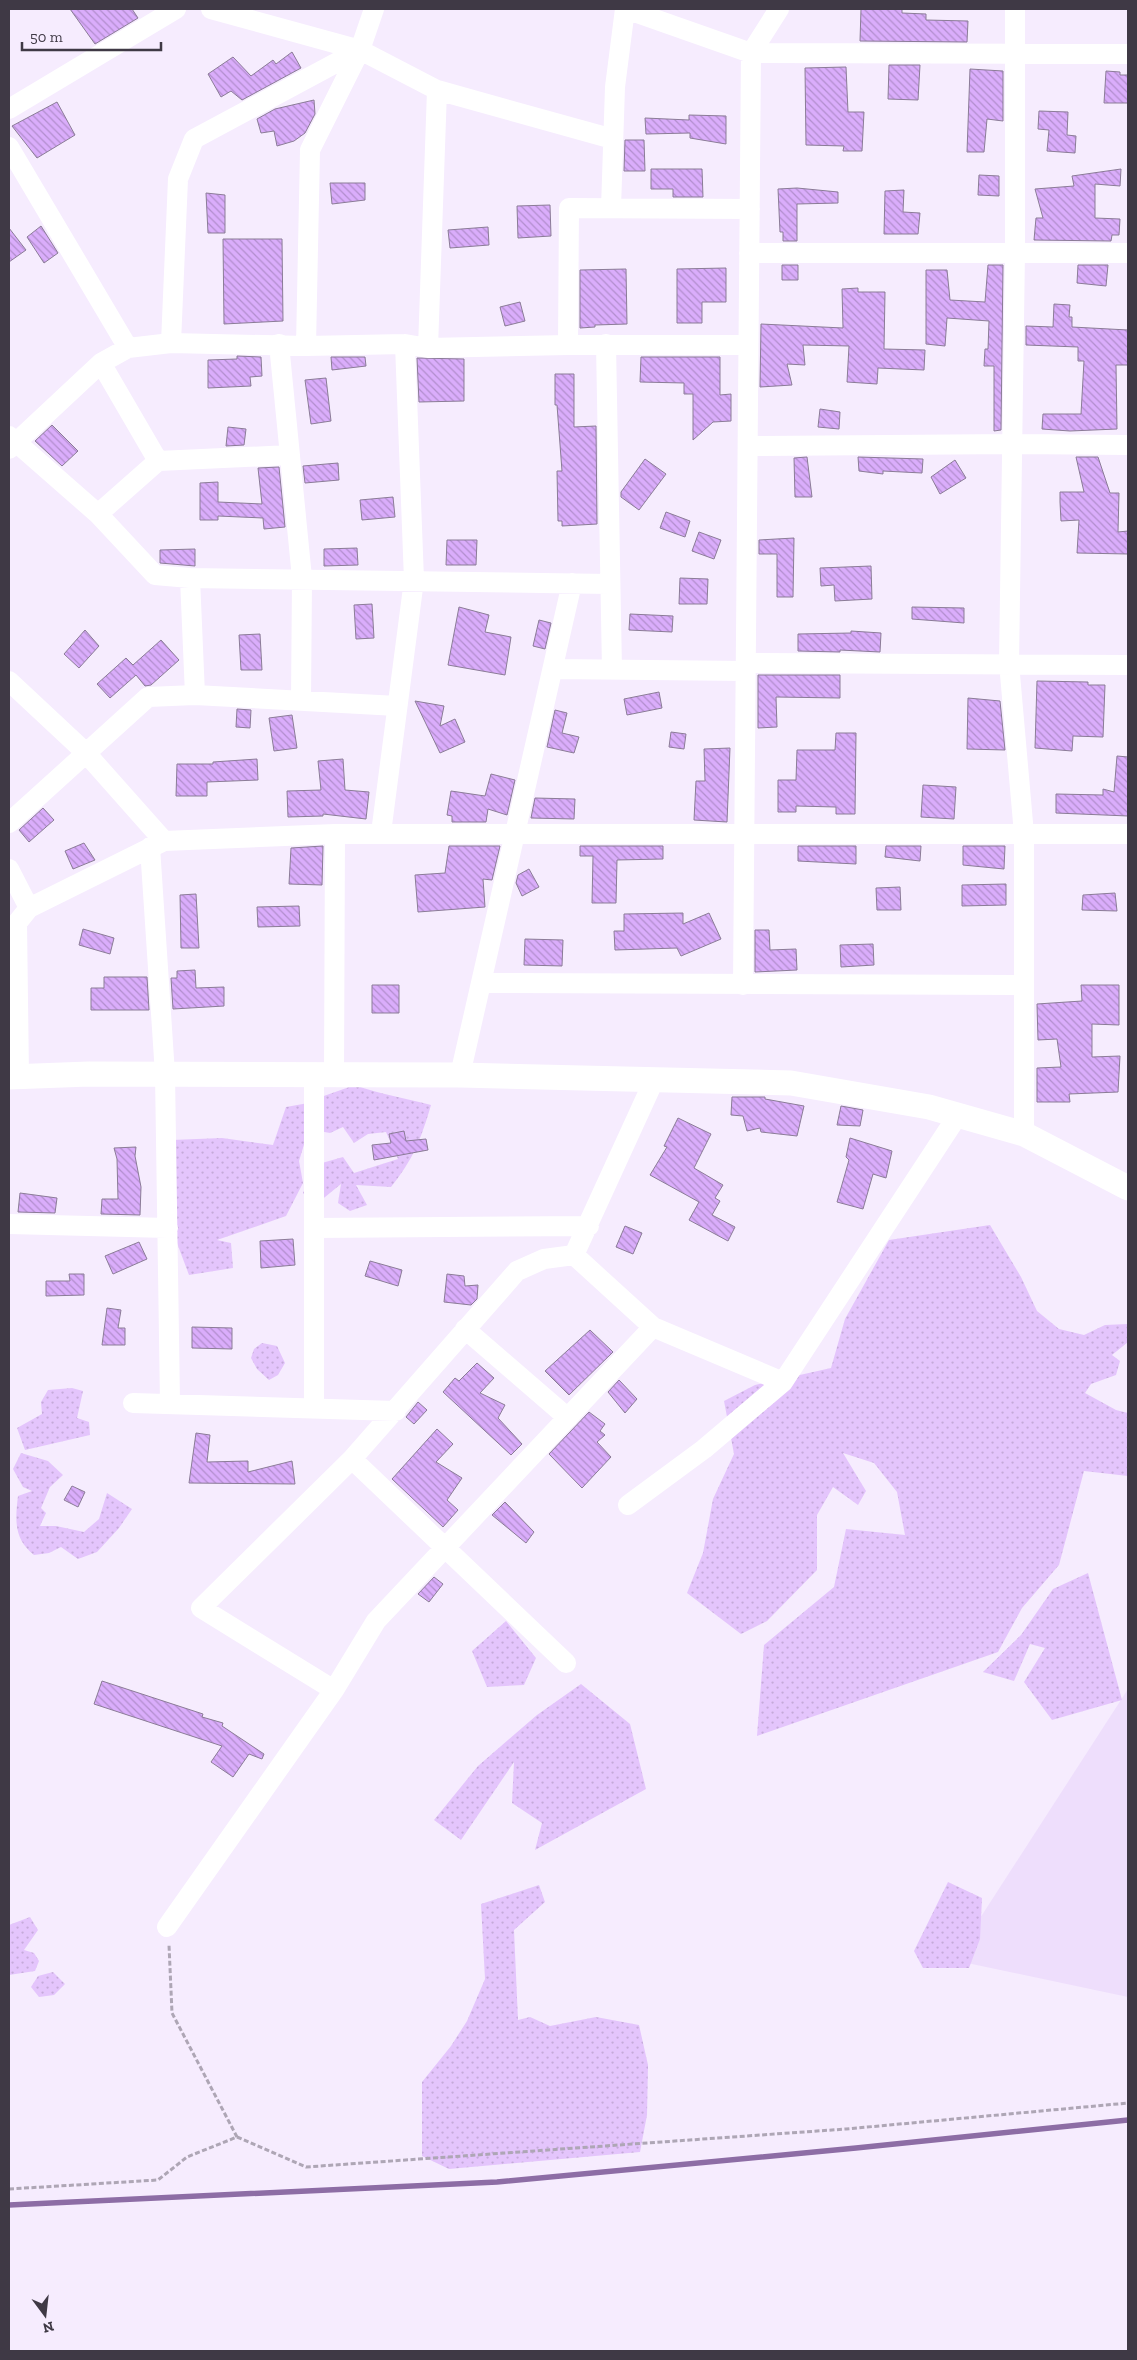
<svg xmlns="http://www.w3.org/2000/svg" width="1137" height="2360" font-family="'Zilla Slab',serif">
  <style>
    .built { fill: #eedefc }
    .green { fill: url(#green-dots) }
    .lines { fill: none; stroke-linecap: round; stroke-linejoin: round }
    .stream { stroke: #8d6da5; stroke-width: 5.5 }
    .building { fill: url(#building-back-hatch); stroke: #8b7c97 }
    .path { stroke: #aea6b5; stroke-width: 3; stroke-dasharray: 5 2.5; stroke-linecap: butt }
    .minor { stroke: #fff; stroke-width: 20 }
    .tertiary { stroke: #fff; stroke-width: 25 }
  </style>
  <defs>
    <pattern id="green-dots" width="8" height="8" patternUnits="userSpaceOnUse" patternTransform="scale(1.25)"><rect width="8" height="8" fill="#e4c5fc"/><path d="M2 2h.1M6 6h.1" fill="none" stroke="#c5aad9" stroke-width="1.8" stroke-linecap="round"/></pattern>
    <pattern id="building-back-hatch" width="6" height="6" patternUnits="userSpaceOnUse" patternTransform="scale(1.25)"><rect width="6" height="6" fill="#daadfb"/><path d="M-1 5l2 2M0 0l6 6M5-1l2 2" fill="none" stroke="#b28ecd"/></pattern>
  </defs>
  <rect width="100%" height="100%" fill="#f6ecfe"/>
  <path class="built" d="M 1128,1689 L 1128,1997 L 953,1960 Z"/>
  <path class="green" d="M 355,1085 C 379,1094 405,1098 431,1105 C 421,1139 413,1160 391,1187 L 356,1185 L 367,1205 L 350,1211 L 338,1203 L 341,1184 L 314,1206 L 303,1193 L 315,1165 L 343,1157 L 354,1173 L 398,1159 L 386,1132 L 368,1134 L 354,1143 L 343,1127 L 330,1133 L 319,1131 L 321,1097 Z
    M 314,1102 L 310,1125 L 299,1161 L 303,1183 L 286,1216 L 217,1240 L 231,1243 L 233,1268 L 189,1275 L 171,1227 L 172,1140 L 222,1138 L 273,1145 L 286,1107 Z
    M 990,1225 L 1021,1277 L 1037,1311 L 1059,1329 L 1084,1335 L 1105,1325 L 1128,1324 L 1128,1342 L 1112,1355 L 1120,1361 L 1116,1375 L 1091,1384 L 1085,1393 L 1116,1410 L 1128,1413 L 1128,1476 L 1084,1471 L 1059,1565 L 1022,1608 L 998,1652 L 757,1736 L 764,1645 L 834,1587 L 846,1529 L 905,1535 L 897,1492 L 874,1463 L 843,1453 L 866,1491 L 858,1505 L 833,1487 L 817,1515 L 817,1570 L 767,1621 L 741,1634 L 687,1593 L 703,1553 L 713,1499 L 734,1454 L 724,1401 L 755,1385 L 831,1368 L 845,1319 L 889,1240 Z
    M 262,1343 L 277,1346 L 285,1363 L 278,1375 L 269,1380 L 257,1369 L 251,1358 L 254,1349 Z
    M 72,1388 L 83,1391 L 77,1418 L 89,1422 L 90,1435 L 25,1450 L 17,1428 L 42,1414 L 41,1402 L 48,1390 Z
    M 21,1453 L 48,1461 L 63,1475 L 50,1487 L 41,1508 L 46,1513 L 40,1526 L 56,1526 L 84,1532 L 99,1519 L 107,1493 L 132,1509 L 119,1528 L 97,1552 L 78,1559 L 61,1547 L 49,1553 L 34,1555 C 14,1539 15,1521 18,1496 L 32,1491 L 23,1487 L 13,1469 Z
    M 1088,1573 L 1122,1700 L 1052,1720 L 1024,1682 L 1045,1648 L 1030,1644 L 1014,1681 L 983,1672 L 1021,1635 L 1053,1589 Z
    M 506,1621 L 536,1658 L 524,1685 L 487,1687 L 472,1651 Z
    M 581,1684 L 630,1724 L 646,1789 L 535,1850 L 542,1823 L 512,1803 L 514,1762 L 461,1840 L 434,1820 L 478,1766 L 537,1715 Z
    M 948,1882 L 982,1898 L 980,1939 L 969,1968 L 923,1968 L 914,1951 Z
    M 539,1885 L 545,1902 L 514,1930 L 518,2020 L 530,2017 L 550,2026 L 596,2017 L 639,2025 L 648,2065 L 647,2115 L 640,2152 L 449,2169 L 422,2156 L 422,2082 L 451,2046 L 467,2021 L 485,1979 L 481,1904 Z
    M 30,1917 L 38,1930 L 24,1950 L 34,1953 L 39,1961 L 35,1971 L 9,1975 L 9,1925 Z
    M 53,1972 L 65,1984 L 54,1995 L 39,1997 L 31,1987 L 38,1976 Z"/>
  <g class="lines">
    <path class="stream" d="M 9,2205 L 497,2182 L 856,2148 L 1128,2120"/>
  </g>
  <path class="building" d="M 70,9 L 132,9 L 138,18 L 95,44 Z
    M 861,9 L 902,9 L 902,13 L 926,14 L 926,20 L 968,21 L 967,42 L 860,41 Z
    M 292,52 L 301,68 L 242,100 L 231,91 L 221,97 L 208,74 L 233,57 L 251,76 L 273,60 L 276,64 Z
    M 889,65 L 920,65 L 918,100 L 888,99 Z
    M 846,67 L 848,112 L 864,112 L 862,151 L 843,151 L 844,146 L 806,145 L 805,68 Z
    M 970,69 L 1003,71 L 1003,121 L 987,119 L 984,152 L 967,152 Z
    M 1106,71 L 1120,72 L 1120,75 L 1128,75 L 1128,103 L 1104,103 Z
    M 314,100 L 315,114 L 305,133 L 294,141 L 277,146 L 274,131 L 261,133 L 257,119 L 275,109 Z
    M 57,102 L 75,135 L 37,158 L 12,126 Z
    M 1039,111 L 1068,112 L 1067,135 L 1076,136 L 1075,153 L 1047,151 L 1049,130 L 1038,129 Z
    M 689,115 L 726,116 L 726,144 L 690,138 L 690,133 L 646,134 L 645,118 L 689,120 Z
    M 625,140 L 644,140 L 645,171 L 624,171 Z
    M 651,169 L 702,169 L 703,197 L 673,197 L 673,189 L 651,189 Z
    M 1121,169 L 1120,186 L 1095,184 L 1095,218 L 1120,219 L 1119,235 L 1112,235 L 1111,241 L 1034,240 L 1036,218 L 1043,218 L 1035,189 L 1074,186 L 1072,176 Z
    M 979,175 L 999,176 L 999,196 L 978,195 Z
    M 330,183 L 365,183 L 365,200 L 332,204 Z
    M 797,188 L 838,192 L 838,203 L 797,204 L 797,241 L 783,241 L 783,232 L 780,232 L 778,189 Z
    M 904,190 L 903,212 L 920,213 L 918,234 L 884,234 L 885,191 Z
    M 206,193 L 225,195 L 225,233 L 208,233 Z
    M 550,205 L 551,236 L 518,238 L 517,206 Z
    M 41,226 L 58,253 L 44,263 L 27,237 Z
    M 488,227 L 489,245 L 450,248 L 448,230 Z
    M 9,228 L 26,250 L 9,262 Z
    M 223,239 L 282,239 L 283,321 L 224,324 Z
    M 782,265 L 798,265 L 798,280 L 782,280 Z
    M 988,265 L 1003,265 L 1001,430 L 994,431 L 994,366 L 984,366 L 985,349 L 988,349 L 989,321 L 947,318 L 945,346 L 926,344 L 926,270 L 947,270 L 950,300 L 985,302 Z
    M 1078,265 L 1108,265 L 1106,286 L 1077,283 Z
    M 726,268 L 726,302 L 702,302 L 702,323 L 677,323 L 677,269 Z
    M 626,269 L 627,324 L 595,325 L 595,327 L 580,328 L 580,270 Z
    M 858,288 L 858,292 L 885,292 L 884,349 L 925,350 L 924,370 L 878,368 L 877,384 L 847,382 L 849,346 L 803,345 L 805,365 L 787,364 L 792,385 L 760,387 L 761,324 L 843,328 L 842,289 Z
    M 520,302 L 525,321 L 505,326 L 500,307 Z
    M 1054,304 L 1070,305 L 1069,317 L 1072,317 L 1072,327 L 1128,330 L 1128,365 L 1116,365 L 1117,429 L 1070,431 L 1042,429 L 1043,414 L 1081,414 L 1084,361 L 1078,361 L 1078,347 L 1026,345 L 1026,326 L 1053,327 Z
    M 237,356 L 261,357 L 262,376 L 250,377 L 251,386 L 208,388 L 208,360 L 237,359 Z
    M 331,357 L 365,357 L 366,366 L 332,370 Z
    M 641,357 L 720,357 L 720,395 L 731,394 L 731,421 L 713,422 L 693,440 L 693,394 L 684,394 L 684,383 L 640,382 Z
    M 417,358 L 464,359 L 464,401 L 419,402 Z
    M 555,374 L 574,374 L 574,427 L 596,426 L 597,524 L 562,526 L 562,521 L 558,521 L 557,471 L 562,471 L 557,405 L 555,405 Z
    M 326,378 L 331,421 L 311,424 L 305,380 Z
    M 820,409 L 840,412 L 839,429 L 818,427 Z
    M 52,425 L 78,451 L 62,466 L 35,441 Z
    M 228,427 L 246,429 L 244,445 L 226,446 Z
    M 807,457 L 812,497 L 795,497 L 794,458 Z
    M 858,457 L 923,459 L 922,473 L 883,471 L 883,474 L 859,471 Z
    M 1076,457 L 1098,457 L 1110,493 L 1119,493 L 1118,532 L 1128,531 L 1128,554 L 1077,553 L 1079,520 L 1061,521 L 1060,502 L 1060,492 L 1084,492 Z
    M 645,459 L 666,474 L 639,510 L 621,497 L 621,492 Z
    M 955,460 L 966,478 L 940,494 L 931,477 Z
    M 338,463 L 339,480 L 305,483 L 303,466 Z
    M 279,467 L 285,527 L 264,529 L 263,518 L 218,516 L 218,520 L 200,520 L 200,483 L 218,482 L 218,502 L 262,504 L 258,468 Z
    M 393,497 L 395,517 L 362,520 L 360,500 Z
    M 666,512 L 690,521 L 685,537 L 660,528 Z
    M 699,532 L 721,540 L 714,559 L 692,551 Z
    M 794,538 L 793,597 L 777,597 L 777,554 L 759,554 L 759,540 Z
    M 447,540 L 477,540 L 476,565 L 446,565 Z
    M 357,548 L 358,565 L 324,566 L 324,549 Z
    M 195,549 L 195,566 L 160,563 L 160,550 Z
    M 871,566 L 872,599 L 835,601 L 834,585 L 821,586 L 820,568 Z
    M 680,578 L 708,579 L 707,604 L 679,604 Z
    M 372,604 L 374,638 L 356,639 L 354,605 Z
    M 459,607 L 489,615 L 485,632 L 511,637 L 505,675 L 448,665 Z
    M 912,607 L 964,608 L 964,623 L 912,619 Z
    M 630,614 L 673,616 L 672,632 L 629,630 Z
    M 539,620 L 551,623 L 545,649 L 533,646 Z
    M 85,630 L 99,646 L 79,668 L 64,654 Z
    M 851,631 L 881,633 L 880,652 L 840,650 L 840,652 L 798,651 L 798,634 L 851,633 Z
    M 260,634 L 262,670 L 241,670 L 239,635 Z
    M 161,640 L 179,660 L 151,685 L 145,686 L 136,675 L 110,698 L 97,684 L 126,658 L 133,665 Z
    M 758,675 L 840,675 L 840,698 L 776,697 L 777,727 L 758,728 Z
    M 1037,681 L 1088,682 L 1088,685 L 1105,685 L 1103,737 L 1073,736 L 1072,751 L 1035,748 Z
    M 659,692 L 662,708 L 627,715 L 624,699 Z
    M 968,698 L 1000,701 L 1005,750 L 967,749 Z
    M 415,701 L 444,706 L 440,726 L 455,719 L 465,742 L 440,753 Z
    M 237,709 L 251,710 L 250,728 L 236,727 Z
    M 555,710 L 567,713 L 562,733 L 579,737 L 574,753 L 547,747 Z
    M 292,715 L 297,748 L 274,751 L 269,718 Z
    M 671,732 L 686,734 L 684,749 L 669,747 Z
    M 836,733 L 856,733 L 855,814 L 836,814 L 836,807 L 796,806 L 796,812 L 778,812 L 778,780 L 796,780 L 797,750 L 835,750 Z
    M 730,748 L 727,822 L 694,820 L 696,781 L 705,781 L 704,749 Z
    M 1117,756 L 1128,757 L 1128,816 L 1056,813 L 1056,794 L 1103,795 L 1103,789 L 1114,792 Z
    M 257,759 L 258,780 L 207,782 L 207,796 L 176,796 L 177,764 L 213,764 L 213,762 Z
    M 343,759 L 345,790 L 369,792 L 366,819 L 323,814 L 323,816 L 288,817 L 287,791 L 321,790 L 318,761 Z
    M 491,774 L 515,780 L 507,815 L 488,809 L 486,822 L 452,822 L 452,816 L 447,815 L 451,791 L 485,796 Z
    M 923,785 L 956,787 L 954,819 L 921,817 Z
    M 535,798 L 575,799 L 574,819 L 531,818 Z
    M 43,808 L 54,820 L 29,842 L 19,830 Z
    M 84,843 L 95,860 L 73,869 L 65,851 Z
    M 323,846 L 322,885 L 289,884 L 291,848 Z
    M 449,846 L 500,846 L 492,880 L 483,879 L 485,907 L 418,912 L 415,875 L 445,873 Z
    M 580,846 L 663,846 L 663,859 L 617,860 L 616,903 L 592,903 L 593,856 L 580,856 Z
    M 798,846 L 856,846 L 856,864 L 798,861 Z
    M 886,846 L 921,846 L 920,861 L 885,857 Z
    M 963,846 L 1005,846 L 1004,869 L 963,865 Z
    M 529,869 L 539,887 L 522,896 L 516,883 L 518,875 Z
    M 1006,884 L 1006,905 L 962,906 L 962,885 Z
    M 900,887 L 901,910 L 877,910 L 876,888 Z
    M 1115,893 L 1117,911 L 1082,910 L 1083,895 Z
    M 196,894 L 199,948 L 181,948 L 180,895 Z
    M 299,906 L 300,926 L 258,927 L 257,907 Z
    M 683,913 L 683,924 L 709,913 L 721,939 L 681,956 L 677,948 L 615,950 L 614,931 L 624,931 L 624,914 Z
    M 83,929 L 114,938 L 110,954 L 79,945 Z
    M 755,930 L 769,930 L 770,950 L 796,949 L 797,970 L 755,972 Z
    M 525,939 L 563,940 L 562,966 L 524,965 Z
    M 873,944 L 874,965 L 841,967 L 840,945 Z
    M 195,970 L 196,988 L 224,987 L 224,1006 L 173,1009 L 171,978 L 177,978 L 177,971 Z
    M 104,977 L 147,977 L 149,1010 L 91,1010 L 91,988 L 104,988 Z
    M 372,985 L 399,985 L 399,1013 L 372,1013 Z
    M 1081,985 L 1119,985 L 1119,1025 L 1092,1024 L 1092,1057 L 1120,1056 L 1118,1092 L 1069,1094 L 1070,1102 L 1037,1102 L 1037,1068 L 1061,1067 L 1057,1039 L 1038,1040 L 1037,1004 L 1082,1001 Z
    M 732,1097 L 765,1097 L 765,1099 L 804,1106 L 797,1136 L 761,1132 L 760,1128 L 747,1131 L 743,1116 L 731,1115 Z
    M 841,1106 L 863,1110 L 860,1126 L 837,1125 Z
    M 678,1118 L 711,1134 L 694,1168 L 723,1185 L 715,1198 L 720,1201 L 712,1215 L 735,1227 L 728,1241 L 689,1220 L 699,1202 L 650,1175 L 667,1147 L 664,1146 Z
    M 404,1131 L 406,1141 L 426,1139 L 428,1150 L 374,1160 L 372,1145 L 391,1143 L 389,1134 Z
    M 850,1138 L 892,1151 L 886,1178 L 873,1174 L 863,1209 L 837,1202 L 849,1160 L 846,1157 Z
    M 136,1147 L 135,1156 L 141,1187 L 140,1215 L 101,1214 L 102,1199 L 118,1199 L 117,1159 L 114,1148 Z
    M 20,1193 L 57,1198 L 55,1213 L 18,1212 Z
    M 625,1226 L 642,1233 L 633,1254 L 616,1247 Z
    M 293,1239 L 295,1265 L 261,1268 L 260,1241 Z
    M 139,1242 L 147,1259 L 113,1274 L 105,1256 Z
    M 370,1261 L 402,1270 L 398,1286 L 365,1276 Z
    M 69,1274 L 84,1274 L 84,1295 L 46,1296 L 46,1281 L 70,1281 Z
    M 447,1274 L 464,1276 L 465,1286 L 478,1285 L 477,1299 L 471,1305 L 444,1302 Z
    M 107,1308 L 121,1310 L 118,1328 L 125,1328 L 125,1345 L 102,1345 Z
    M 192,1327 L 232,1328 L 232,1349 L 192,1348 Z
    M 590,1330 L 613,1352 L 569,1395 L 545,1371 Z
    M 477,1363 L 494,1378 L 480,1393 L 505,1405 L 498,1418 L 522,1444 L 511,1455 L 443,1392 L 455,1378 L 459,1381 Z
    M 619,1380 L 637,1399 L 625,1413 L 608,1392 Z
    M 418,1402 L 427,1410 L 414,1424 L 406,1417 Z
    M 589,1412 L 605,1424 L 600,1431 L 605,1435 L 597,1442 L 611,1457 L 582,1488 L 549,1454 Z
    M 437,1429 L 453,1444 L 436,1462 L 462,1478 L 447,1500 L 458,1510 L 443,1527 L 392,1479 Z
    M 196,1433 L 210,1435 L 207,1462 L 248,1461 L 248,1472 L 292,1461 L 295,1484 L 189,1483 Z
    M 72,1486 L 85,1492 L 78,1507 L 64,1500 Z
    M 505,1502 L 534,1532 L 526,1543 L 492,1515 Z
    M 434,1577 L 443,1584 L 429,1602 L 418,1594 Z
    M 102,1681 L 203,1714 L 202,1717 L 223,1723 L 222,1726 L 264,1754 L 262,1759 L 249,1754 L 233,1777 L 211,1762 L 222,1746 L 94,1704 Z"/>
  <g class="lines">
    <path class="path" d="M 237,2137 L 306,2167 L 846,2129 L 1128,2103
      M 9,2189 L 158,2180 L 187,2157 L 237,2137 L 172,2013 L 169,1945"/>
    <path class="minor" d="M 211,9 L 360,50 L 437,90 L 613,139
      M 626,9 L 751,53 L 1128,54
      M 1015,9 L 1015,252 L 1009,663 L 1024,834 L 1024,1134
      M 9,109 L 176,9
      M 9,147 L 128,348
      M 611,208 L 615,87 L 625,9
      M 749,253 L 1128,253
      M 171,343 L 178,179 L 194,139 L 360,50
      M 279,344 L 302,578 L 301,700
      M 606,344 L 612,670
      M 568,345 L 569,208 L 750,209
      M 306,346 L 310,150 L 360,50 L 374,9
      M 428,348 L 437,90
      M 101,363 L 158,461
      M 9,436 L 98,514 L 155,575 L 190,578 L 610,584
      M 748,446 L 1013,444 L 1128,445
      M 9,449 L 101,363 L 128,348 L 171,343 L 306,346 L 405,344 L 428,348 L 568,345 L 748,345
      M 98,514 L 158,461 L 290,455
      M 190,578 L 195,695
      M 746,663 L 1128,665
      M 553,669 L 746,671
      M 9,681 L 85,752 L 164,841
      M 9,823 L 148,697 L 195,695 L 397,706
      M 381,833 L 414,580 L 405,344
      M 150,847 L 165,1074 L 170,1403
      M 9,869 L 29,908
      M 481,983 L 1024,985
      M 743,985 L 751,53 L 779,9
      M 314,1075 L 314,1408
      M 334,1075 L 335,834
      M 460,1075 L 572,583
      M 19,1077 L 17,923 L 29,908 L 164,841 L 335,834 L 1128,834
      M 9,1224 L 168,1228
      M 314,1228 L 589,1226
      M 574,1255 L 653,1327 L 783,1382
      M 574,1255 L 655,1078
      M 465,1329 L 568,1418
      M 133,1403 L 396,1411
      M 352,1459 L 566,1663
      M 628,1505 L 704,1449 L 783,1382 L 958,1115
      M 334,1690 L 376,1621 L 653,1327
      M 167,1927 L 334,1690 L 201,1608 L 352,1459 L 517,1271 L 544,1259 L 574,1255"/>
    <path class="tertiary" d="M 9,1077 L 89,1074 L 460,1075 L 791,1083 L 929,1107 L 1024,1134 L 1128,1188"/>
  </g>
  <rect width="1137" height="2360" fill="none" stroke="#3f3945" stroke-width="20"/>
  <g transform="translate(45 2315) rotate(165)" stroke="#f6ecfe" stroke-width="4" paint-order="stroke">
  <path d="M0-4L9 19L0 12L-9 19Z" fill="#3f3945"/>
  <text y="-8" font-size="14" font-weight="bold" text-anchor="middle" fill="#3f3945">N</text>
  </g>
  <path d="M22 42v8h139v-8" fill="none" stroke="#3f3945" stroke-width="2.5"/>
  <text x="30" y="42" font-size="15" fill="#3f3945" stroke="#f6ecfe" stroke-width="4" paint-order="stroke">50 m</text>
</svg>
